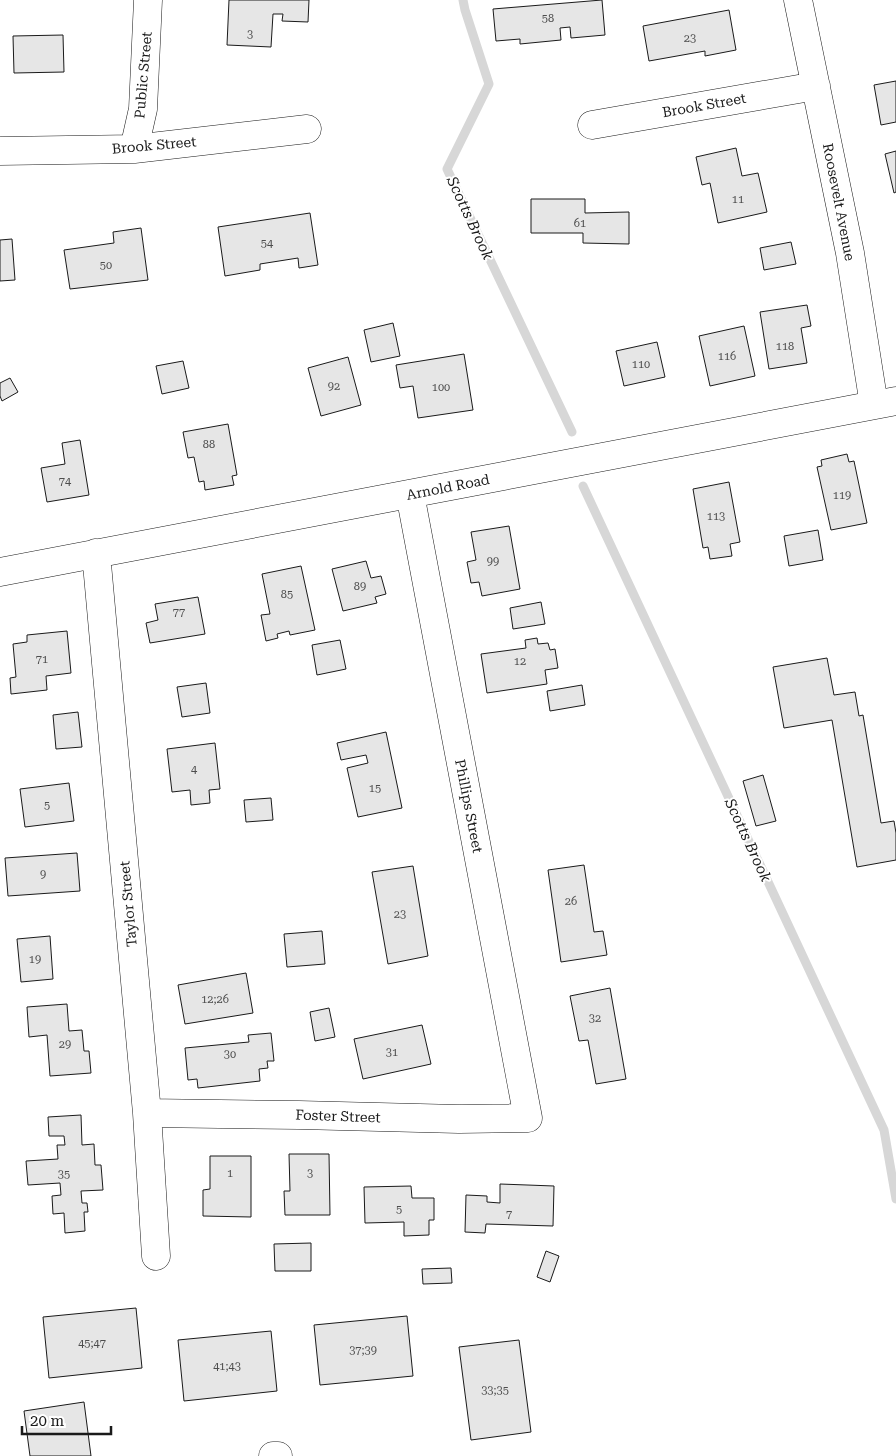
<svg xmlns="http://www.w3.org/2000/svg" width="896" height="1456" font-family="'Roboto Serif',serif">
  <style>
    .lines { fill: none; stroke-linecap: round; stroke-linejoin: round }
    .stream { stroke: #d7d7d7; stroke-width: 9 }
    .building { fill: #e6e6e6; stroke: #1a1a1a }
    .minor-casing { stroke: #1a1a1a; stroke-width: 29 }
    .minor { stroke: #fff; stroke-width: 28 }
    .labels { text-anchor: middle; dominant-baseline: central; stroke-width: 4; stroke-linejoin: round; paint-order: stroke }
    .number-label { font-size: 11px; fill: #4d4d4d }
    .street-label { font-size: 14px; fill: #1a1a1a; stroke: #fff }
    .water-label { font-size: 15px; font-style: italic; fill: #1a1a1a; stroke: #fff }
  </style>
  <rect width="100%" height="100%" fill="#fff"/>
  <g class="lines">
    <path class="stream" d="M 463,0 L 465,10 L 489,84 L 447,169 L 572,432
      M 583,486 L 884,1130 L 896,1199"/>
  </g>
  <path class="building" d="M 229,0 L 309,0 L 308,22 L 282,21 L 283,14 L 273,14 L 271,47 L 227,45 Z
    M 602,0 L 605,35 L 571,38 L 570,27 L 560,28 L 561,40 L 520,44 L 520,39 L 496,41 L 493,9 Z
    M 729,10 L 736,50 L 705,56 L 705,51 L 649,61 L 643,26 Z
    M 63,35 L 64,72 L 14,73 L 13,36 Z
    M 896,81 L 896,122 L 881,125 L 874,85 Z
    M 736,148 L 742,176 L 758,173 L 767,212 L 718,223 L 710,183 L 702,185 L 696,157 Z
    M 896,151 L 896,192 L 894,193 L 885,154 Z
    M 531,199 L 585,199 L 585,213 L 629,212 L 629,244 L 583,243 L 583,233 L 531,233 Z
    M 310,213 L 318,265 L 299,268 L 298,258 L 260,264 L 260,270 L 225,276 L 218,227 Z
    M 141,228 L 148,280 L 70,289 L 64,250 L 114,243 L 113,232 Z
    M 12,239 L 15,280 L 0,281 L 0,240 Z
    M 791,242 L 796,264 L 764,270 L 760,248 Z
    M 807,305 L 811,326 L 801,328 L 807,363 L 769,369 L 760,312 Z
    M 393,323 L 400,356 L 371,362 L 364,330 Z
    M 744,326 L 755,376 L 710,386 L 699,336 Z
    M 657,342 L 665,377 L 624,386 L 616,351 Z
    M 464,354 L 473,410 L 418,418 L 413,386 L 400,388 L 396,365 Z
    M 348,357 L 361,405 L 321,416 L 308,368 Z
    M 183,361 L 189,388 L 162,394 L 156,366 Z
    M 10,378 L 18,392 L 2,401 L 0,396 L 0,383 Z
    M 228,424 L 237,475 L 232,476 L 234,485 L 205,490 L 204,481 L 199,482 L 194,457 L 188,458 L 183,432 Z
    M 80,440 L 89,495 L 47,502 L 41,468 L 65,464 L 62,443 Z
    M 847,454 L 849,462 L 854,461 L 867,523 L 831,530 L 817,467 L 822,466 L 821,460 Z
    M 729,482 L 740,542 L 730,544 L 732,556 L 710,559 L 708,547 L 703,548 L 693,489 Z
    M 509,526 L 520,589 L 482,596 L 479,582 L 471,583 L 467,562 L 476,560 L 471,532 Z
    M 818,530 L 823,560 L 789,566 L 784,536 Z
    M 366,561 L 371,578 L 381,576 L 386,594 L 375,597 L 377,603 L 343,611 L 332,569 Z
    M 301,566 L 315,630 L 290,635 L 289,631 L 277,634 L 278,638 L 266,641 L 261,615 L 270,614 L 262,574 Z
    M 198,597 L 205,634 L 150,643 L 146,623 L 158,620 L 155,604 Z
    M 541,602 L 545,624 L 513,629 L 510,608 Z
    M 67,631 L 71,673 L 46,676 L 47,690 L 11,694 L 10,678 L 16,677 L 13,644 L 27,642 L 27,635 Z
    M 537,638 L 538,644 L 548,643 L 550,650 L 555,649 L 558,668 L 545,670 L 547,684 L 487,693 L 481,654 L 526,648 L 525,640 Z
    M 340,640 L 346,669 L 317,675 L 312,645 Z
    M 827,658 L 834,695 L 855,692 L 859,716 L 863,715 L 881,823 L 894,821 L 896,833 L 896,860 L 857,867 L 832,720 L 784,728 L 773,667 Z
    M 206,683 L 210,713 L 182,717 L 177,687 Z
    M 582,685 L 585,705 L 550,711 L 547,691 Z
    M 78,712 L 82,747 L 56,749 L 53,715 Z
    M 386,732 L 402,808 L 358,817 L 347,768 L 368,763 L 366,755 L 341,760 L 337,743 Z
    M 215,743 L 220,789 L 209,790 L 210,803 L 191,805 L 190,790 L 172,792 L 167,749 Z
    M 763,775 L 776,821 L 756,826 L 743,781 Z
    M 69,783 L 74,821 L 25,827 L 20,789 Z
    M 271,798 L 273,820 L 246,822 L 244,800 Z
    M 77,853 L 80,891 L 8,896 L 5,858 Z
    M 584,865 L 594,932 L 603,931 L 607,955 L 561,962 L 548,870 Z
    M 413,866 L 428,956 L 388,964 L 372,872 Z
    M 322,931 L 325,964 L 287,967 L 284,934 Z
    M 50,936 L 53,979 L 21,982 L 17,939 Z
    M 246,973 L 253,1013 L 185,1024 L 178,985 Z
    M 610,988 L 626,1079 L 596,1084 L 588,1040 L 579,1041 L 570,996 Z
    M 67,1004 L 69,1031 L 82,1030 L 84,1051 L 89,1051 L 91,1073 L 50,1076 L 47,1035 L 29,1037 L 27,1007 Z
    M 329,1008 L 335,1037 L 315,1041 L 310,1012 Z
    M 422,1025 L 431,1064 L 363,1079 L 354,1039 Z
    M 271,1033 L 274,1061 L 267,1061 L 268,1068 L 259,1069 L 260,1081 L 198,1088 L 197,1079 L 188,1080 L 185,1048 L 249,1042 L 248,1035 Z
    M 81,1115 L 82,1145 L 94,1144 L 95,1165 L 101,1165 L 103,1190 L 81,1191 L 82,1203 L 87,1203 L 88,1212 L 84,1212 L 85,1231 L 65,1233 L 64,1213 L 53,1214 L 52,1196 L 61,1195 L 60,1183 L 28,1185 L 26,1161 L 58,1159 L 57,1145 L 65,1145 L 64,1136 L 49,1136 L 48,1117 Z
    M 289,1154 L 329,1154 L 330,1215 L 285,1215 L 284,1191 L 290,1191 Z
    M 210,1156 L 251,1156 L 251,1217 L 203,1216 L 203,1190 L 210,1189 Z
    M 500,1184 L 554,1186 L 553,1226 L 486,1224 L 485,1233 L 465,1232 L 466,1195 L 487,1196 L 487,1202 L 500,1203 Z
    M 411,1186 L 412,1198 L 434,1198 L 434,1220 L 429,1220 L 429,1235 L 404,1236 L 404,1222 L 365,1223 L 364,1187 Z
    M 311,1243 L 311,1271 L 275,1271 L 274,1244 Z
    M 546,1251 L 559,1256 L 550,1282 L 537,1277 Z
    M 451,1268 L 452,1283 L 423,1284 L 422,1269 Z
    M 136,1308 L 142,1368 L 49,1378 L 43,1317 Z
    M 407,1316 L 413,1376 L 320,1385 L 314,1325 Z
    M 271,1331 L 277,1391 L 184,1401 L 178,1340 Z
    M 519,1340 L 531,1432 L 471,1440 L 459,1347 Z
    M 84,1402 L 91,1456 L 30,1456 L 24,1411 Z"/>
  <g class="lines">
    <g class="minor-casing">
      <path id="minor" d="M 798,0 L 850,253 L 874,405
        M 592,125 L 816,86
        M 134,149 L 143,109 L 148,0
        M 0,151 L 134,149 L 307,129
        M 96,553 L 147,1113 L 156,1256
        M 0,572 L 896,401
        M 147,1113 L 299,1115 L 459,1119 L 528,1118 L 410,494
        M 273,1456 L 278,1456"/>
    </g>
    <use href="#minor" class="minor"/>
  </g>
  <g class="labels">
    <g class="number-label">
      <text x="548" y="18">58</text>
      <text x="250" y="34">3</text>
      <text x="690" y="38">23</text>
      <text x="738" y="199">11</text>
      <text x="580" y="223">61</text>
      <text x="267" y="243">54</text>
      <text x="106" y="265">50</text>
      <text x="785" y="346">118</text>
      <text x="727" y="356">116</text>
      <text x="641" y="364">110</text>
      <text x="334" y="386">92</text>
      <text x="441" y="387">100</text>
      <text x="209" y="444">88</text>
      <text x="65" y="481">74</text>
      <text x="842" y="495">119</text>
      <text x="716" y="516">113</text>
      <text x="493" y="561">99</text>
      <text x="360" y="586">89</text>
      <text x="287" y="594">85</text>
      <text x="179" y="612">77</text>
      <text x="42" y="659">71</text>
      <text x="520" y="661">12</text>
      <text x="194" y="769">4</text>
      <text x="375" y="788">15</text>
      <text x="47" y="805">5</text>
      <text x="43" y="874">9</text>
      <text x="571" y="901">26</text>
      <text x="400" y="914">23</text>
      <text x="35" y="959">19</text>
      <text x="215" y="999">12;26</text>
      <text x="595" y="1018">32</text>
      <text x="65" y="1044">29</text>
      <text x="392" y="1052">31</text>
      <text x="230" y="1054">30</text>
      <text x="230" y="1173">1</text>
      <text x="310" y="1173">3</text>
      <text x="64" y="1174">35</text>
      <text x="399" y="1209">5</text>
      <text x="509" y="1214">7</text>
      <text x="92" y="1343">45;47</text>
      <text x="363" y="1350">37;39</text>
      <text x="227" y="1366">41;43</text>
      <text x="495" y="1390">33;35</text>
    </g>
    <g class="street-label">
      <text transform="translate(143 75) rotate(-85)">Public Street</text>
      <text transform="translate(704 105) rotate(-10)">Brook Street</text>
      <text transform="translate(154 145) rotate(-5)">Brook Street</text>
      <text transform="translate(839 202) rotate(79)">Roosevelt Avenue</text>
      <text transform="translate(448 487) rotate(-11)">Arnold Road</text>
      <text transform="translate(469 806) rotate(79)">Phillips Street</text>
      <text transform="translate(128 904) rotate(-95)">Taylor Street</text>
      <text transform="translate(338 1116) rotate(2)">Foster Street</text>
    </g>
    <g class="water-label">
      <text transform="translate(470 218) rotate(65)">Scotts Brook</text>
      <text transform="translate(748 840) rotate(65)">Scotts Brook</text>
    </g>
  </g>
  <path d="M22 1426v8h89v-8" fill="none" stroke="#1a1a1a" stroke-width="2.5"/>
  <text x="30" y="1426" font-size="15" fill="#1a1a1a" stroke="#ffffff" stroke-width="4" paint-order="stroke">20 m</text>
</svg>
